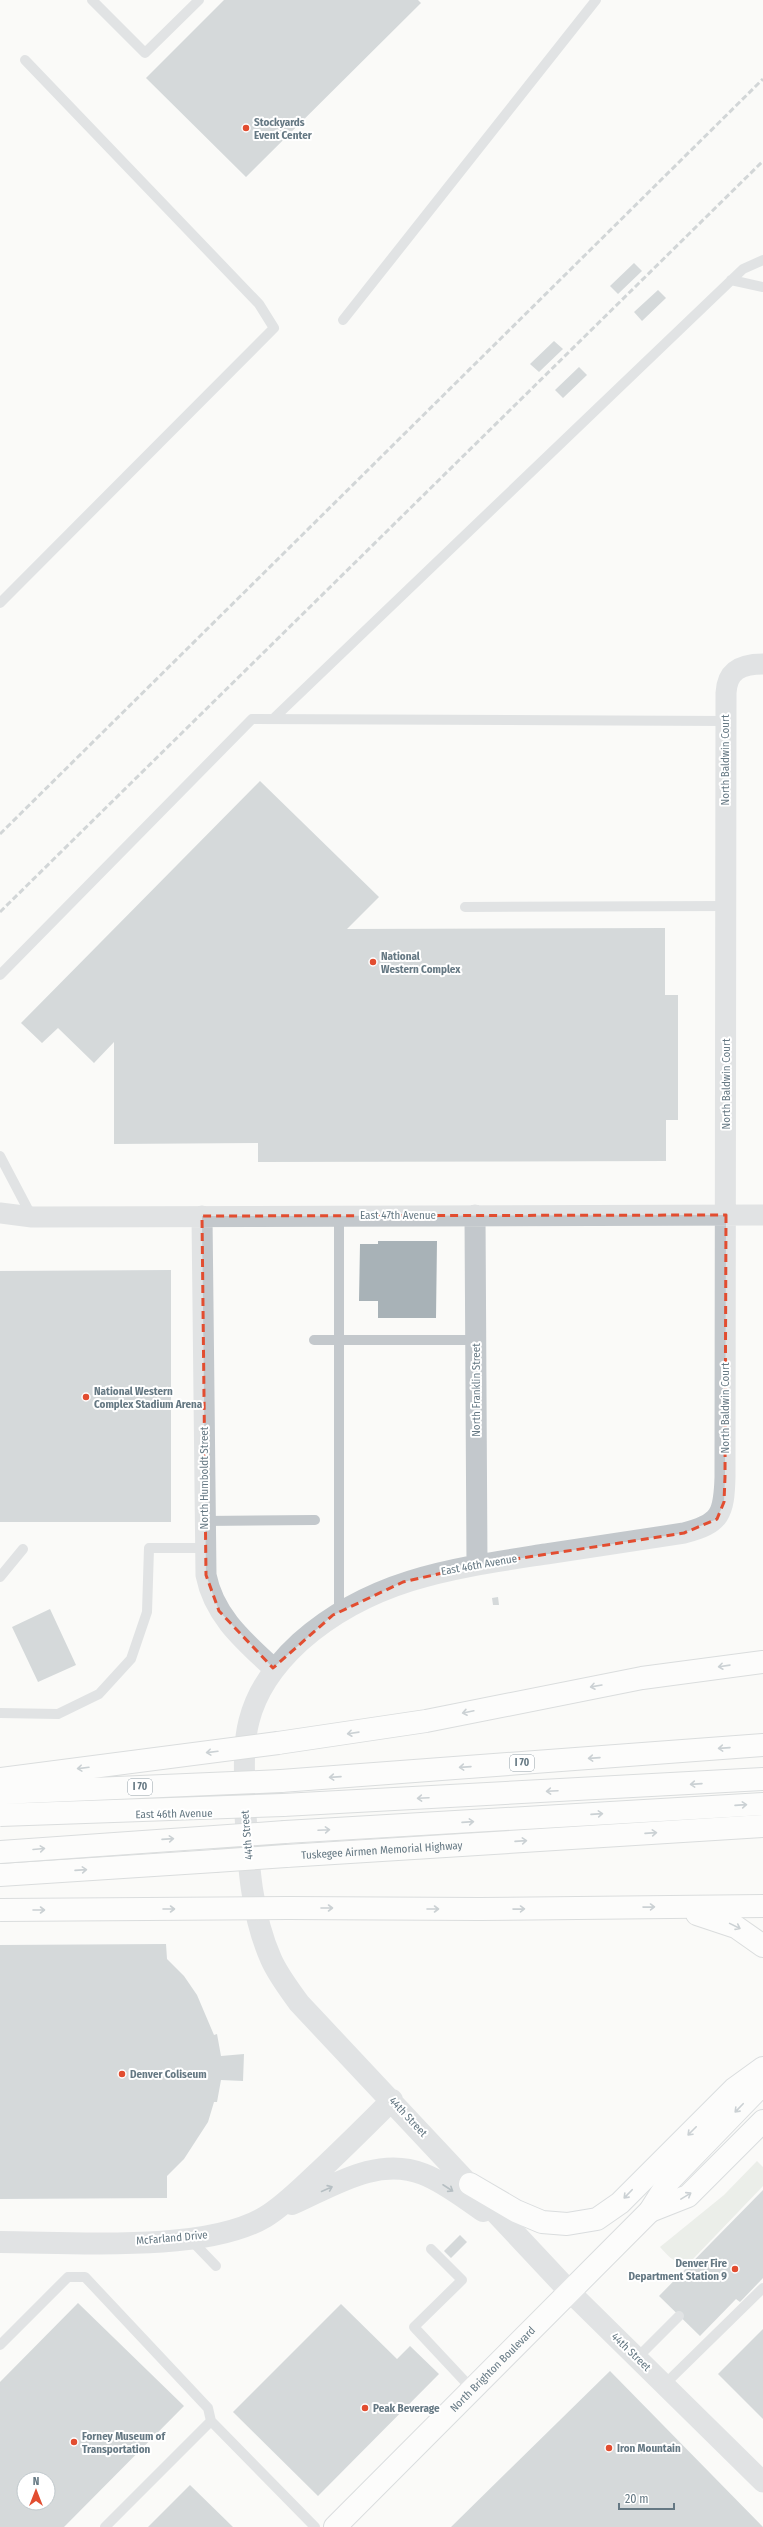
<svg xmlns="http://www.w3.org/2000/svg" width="763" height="2527" font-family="'Fira Sans Condensed',sans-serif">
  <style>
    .green { fill: #dadfd7 }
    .building { fill: #a8b2b7; fill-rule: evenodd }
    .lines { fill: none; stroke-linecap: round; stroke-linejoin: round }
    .secondary-casing { stroke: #b3babf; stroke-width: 24 }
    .motorway-casing { stroke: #b4babd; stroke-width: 24 }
    .service { stroke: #c3c8cc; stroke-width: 10 }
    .minor { stroke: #c3c8cc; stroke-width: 21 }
    .tertiary { stroke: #c3c8cc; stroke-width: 22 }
    .secondary { stroke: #fff; stroke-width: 22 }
    .motorway { stroke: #fff; stroke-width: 22 }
    .rail { stroke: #a2abb0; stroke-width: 3; stroke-dasharray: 6 3; stroke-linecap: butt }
    .motorway-bridge-casing { stroke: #b4babd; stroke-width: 24; stroke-linecap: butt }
    .motorway-bridge { stroke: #fff; stroke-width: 22 }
    .oneway { stroke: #93a0a8 }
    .oneway2 { stroke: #657883 }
    .marked { fill: none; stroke: #e24d30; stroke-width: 3; stroke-dasharray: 8 5; stroke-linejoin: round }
    .poi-dot { fill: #e24d30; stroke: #fff; stroke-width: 1.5 }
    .labels { text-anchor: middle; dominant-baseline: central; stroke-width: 4; stroke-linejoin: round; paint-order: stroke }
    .shield { fill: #fff; stroke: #93a0a8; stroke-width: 1 }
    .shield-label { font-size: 10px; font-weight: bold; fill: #657883 }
    .poi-label { font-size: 11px; font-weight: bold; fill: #657883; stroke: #fff; text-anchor: start }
    .street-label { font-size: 11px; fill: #657883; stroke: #fff }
  </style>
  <rect width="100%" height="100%" fill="#fafaf8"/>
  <path class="green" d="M 757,2161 L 763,2167 L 763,2186 L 693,2259 C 679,2269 669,2257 660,2247 L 724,2195 Z"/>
  <path class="building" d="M 224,0 L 418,0 L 421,3 L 246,177 L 146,78 Z
    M 634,263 L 642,271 L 618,294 L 610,286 Z
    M 658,290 L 666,298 L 642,321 L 634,312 Z
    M 554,341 L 563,349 L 539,372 L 530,364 Z
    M 579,367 L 587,375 L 563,398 L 555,390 Z
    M 260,781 L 379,897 L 347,929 L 665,928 L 665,995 L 678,995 L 678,1120 L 666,1120 L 666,1161 L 258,1162 L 258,1143 L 114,1144 L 114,1042 L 94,1063 L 58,1028 L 42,1043 L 21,1023 Z
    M 378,1241 L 437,1241 L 436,1318 L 378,1318 L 378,1301 L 359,1301 L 360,1244 L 378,1244 Z
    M 171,1270 L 171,1522 L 0,1522 L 0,1271 Z
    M 498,1597 L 499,1605 L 493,1605 L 492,1598 Z
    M 50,1609 L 76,1665 L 38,1682 L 12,1627 Z
    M 166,1944 L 167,1959 L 184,1976 L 197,1995 L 214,2035 L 217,2034 L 221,2056 L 244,2054 L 243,2081 L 221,2080 L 217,2102 L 214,2102 L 208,2122 L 184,2159 L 167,2176 L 167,2198 L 0,2199 L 0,1945 Z
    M 763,2190 L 763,2278 L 740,2302 L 736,2299 L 700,2336 L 659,2296 Z
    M 460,2235 L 467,2242 L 451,2258 L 444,2251 Z
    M 78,2303 L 184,2406 L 64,2527 L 0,2527 L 0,2382 ZM 24,2479 L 48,2479 L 48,2503 L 24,2503 Z
    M 341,2304 L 397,2359 L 410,2346 L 439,2374 L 318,2496 L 233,2412 Z
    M 763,2329 L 763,2419 L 718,2374 Z
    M 610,2371 L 763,2527 L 451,2527 Z
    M 190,2485 L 233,2527 L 148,2527 Z"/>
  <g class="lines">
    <g class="secondary-casing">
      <g id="secondary">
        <path d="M 470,2184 L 516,2211 L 542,2222 L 567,2224 L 597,2219 L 620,2203 L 734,2089 L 763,2068"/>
        <path d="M 650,2211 L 688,2196 L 763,2121"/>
        <path id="s1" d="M 335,2527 L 650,2211 L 669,2181 L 758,2089 L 763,2078"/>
      </g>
    </g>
    <g class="motorway-casing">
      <g id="motorway">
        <path d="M 278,1743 L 426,1721 L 642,1678 L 763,1662"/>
        <path d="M 281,1781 L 763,1745"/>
        <path d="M 283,1805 L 763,1779"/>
        <path d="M 285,1832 L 763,1804"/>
        <path id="s2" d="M 286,1856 L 763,1826"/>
        <path d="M 0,1875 L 215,1861"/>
        <path d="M 288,1908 L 480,1909 L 763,1906"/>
        <path d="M 697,1914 L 736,1927 L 763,1946"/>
      </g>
    </g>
    <path class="service" d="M 92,0 L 145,53 L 199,0
      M 731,280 L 763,287
      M 343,320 L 596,0
      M 0,603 L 274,328 L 259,304 L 25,60
      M 273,719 L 743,269 L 763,260
      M 465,907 L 726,906
      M 0,975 L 252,719 L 725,721
      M 0,1156 L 32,1217
      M 339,1216 L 339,1612
      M 314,1340 L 476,1340
      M 204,1521 L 315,1520
      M 0,1577 L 23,1549
      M 0,1713 L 58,1714 L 99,1694 L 131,1659 L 147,1612 L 149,1548 L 204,1548
      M 190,2239 L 216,2266
      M 431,2249 L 462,2280 L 414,2327 L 472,2389
      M 0,2345 L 68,2277 L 85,2277 L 208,2408 L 211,2421 L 315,2527
      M 637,2358 L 679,2316
      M 664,2385 L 763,2288
      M 105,2527 L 211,2421"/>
    <path class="minor" d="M 0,1213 L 32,1217 L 763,1215
      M 475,1215 L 477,1565
      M 202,1216 L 206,1575 C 214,1616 244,1641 273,1668
      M 245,1806 C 245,1778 242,1748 249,1721 C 257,1689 276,1664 300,1642 C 372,1578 455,1568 546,1554 C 592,1547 638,1540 684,1533 C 721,1524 724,1513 725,1477 L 726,693 C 727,670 742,664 763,664
      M 570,2292 L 763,2482"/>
    <path class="tertiary" d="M 245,1806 C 248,1857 250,1912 271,1959 C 278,1975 289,1989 299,2003 L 570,2292
      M 292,2204 C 333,2186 377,2156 423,2174 C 444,2182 464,2198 483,2211
      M 0,2242 C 71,2242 205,2253 265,2217 C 283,2206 299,2190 314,2176 C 341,2151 366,2126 392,2100"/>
    <use href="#secondary" class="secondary"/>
    <use href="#motorway" class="motorway"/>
    <path class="rail" d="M 0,834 L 763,79
      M 0,912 L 763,161"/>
    <g class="motorway-bridge-casing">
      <path id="motorway-bridge" d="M 0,1779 L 278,1743
        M 0,1793 L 281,1781
        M 0,1815 L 283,1805
        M 0,1852 L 285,1832
        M 215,1861 L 286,1856
        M 0,1910 L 288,1908"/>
    </g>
    <use href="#motorway-bridge" class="motorway-bridge"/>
  </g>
  <defs><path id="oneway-shaft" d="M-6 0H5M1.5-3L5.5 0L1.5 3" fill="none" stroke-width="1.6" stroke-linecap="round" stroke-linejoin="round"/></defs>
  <g class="oneway">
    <use href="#oneway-shaft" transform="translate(724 1666) rotate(172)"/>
    <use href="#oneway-shaft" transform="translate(596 1686) rotate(170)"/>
    <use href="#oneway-shaft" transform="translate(468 1712) rotate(168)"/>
    <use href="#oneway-shaft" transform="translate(353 1733) rotate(172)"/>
    <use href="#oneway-shaft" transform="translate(724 1748) rotate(176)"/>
    <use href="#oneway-shaft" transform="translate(212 1752) rotate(173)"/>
    <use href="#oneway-shaft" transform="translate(594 1758) rotate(176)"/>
    <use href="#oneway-shaft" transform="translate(465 1767) rotate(176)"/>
    <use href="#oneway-shaft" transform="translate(83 1768) rotate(173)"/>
    <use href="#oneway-shaft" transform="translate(335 1777) rotate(176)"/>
    <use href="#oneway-shaft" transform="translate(696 1784) rotate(176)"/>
    <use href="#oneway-shaft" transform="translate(552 1791) rotate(177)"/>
    <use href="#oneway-shaft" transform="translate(423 1798) rotate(177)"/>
    <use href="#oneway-shaft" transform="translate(741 1805) rotate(-4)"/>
    <use href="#oneway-shaft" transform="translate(597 1814) rotate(-4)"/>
    <use href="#oneway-shaft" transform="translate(468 1822) rotate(-4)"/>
    <use href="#oneway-shaft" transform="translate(324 1830) rotate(-3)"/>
    <use href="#oneway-shaft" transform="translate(651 1833) rotate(-4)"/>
    <use href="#oneway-shaft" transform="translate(168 1839) rotate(-4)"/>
    <use href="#oneway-shaft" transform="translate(521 1841) rotate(-4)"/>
    <use href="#oneway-shaft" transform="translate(39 1849) rotate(-5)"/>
    <use href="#oneway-shaft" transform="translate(81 1870) rotate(-4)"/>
    <use href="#oneway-shaft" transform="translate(649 1907) rotate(-1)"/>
    <use href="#oneway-shaft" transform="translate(327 1908)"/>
    <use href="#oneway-shaft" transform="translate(169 1909)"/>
    <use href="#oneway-shaft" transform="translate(433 1909)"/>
    <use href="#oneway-shaft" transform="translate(519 1909) rotate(-1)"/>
    <use href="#oneway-shaft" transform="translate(39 1910)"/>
    <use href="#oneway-shaft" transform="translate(735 1926) rotate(26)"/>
    <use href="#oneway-shaft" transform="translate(739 2108) rotate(134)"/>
    <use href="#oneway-shaft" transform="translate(692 2131) rotate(135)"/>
    <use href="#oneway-shaft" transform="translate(628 2194) rotate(134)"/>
    <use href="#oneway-shaft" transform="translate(686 2196) rotate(-31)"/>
  </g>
  <g class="oneway2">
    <use href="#oneway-shaft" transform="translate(448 2188) rotate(33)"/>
    <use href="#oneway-shaft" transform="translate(327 2189) rotate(-24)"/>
  </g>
  <path d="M0 0H763V2527H0ZM 726,1215 L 725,1477 L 724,1502 L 717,1519 L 684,1533 L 477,1565 L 403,1582 L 333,1615 L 273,1668 L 219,1611 L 206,1575 L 202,1216 Z" fill="#fafaf8" fill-opacity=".55" fill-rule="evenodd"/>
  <path class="marked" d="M 726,1215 L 725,1477 L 724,1502 L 717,1519 L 684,1533 L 477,1565 L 403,1582 L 333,1615 L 273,1668 L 219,1611 L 206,1575 L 202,1216 Z"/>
  <g class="poi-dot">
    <circle cx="246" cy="128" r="4"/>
    <circle cx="373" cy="962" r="4"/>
    <circle cx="86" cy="1397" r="4"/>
    <circle cx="122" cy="2074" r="4"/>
    <circle cx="735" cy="2269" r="4"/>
    <circle cx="365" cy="2408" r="4"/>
    <circle cx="74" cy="2442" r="4"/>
    <circle cx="609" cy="2448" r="4"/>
  </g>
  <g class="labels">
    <g class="shield">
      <rect x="510" y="1755" width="24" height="16" rx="3"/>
      <rect x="128" y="1779" width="24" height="16" rx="3"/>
    </g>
    <g class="shield-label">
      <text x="522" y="1763">I 70</text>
      <text x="140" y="1787">I 70</text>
    </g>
    <g class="poi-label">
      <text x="254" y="122">Stockyards<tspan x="254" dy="13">Event Center</tspan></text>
      <text x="381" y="956">National<tspan x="381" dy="13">Western Complex</tspan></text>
      <text x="94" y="1391">National Western<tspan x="94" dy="13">Complex Stadium Arena</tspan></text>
      <text x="130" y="2074">Denver Coliseum</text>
      <text x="727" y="2263" text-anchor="end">Denver Fire<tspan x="727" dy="13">Department Station 9</tspan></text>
      <text x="373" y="2408">Peak Beverage</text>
      <text x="82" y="2436">Forney Museum of<tspan x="82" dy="13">Transportation</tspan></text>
      <text x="617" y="2448">Iron Mountain</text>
    </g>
    <g class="street-label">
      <text transform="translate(725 760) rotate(-90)">North Baldwin Court</text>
      <text transform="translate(726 1084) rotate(-90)">North Baldwin Court</text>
      <text x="398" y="1215">East 47th Avenue</text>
      <text transform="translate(476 1390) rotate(-90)">North Franklin Street</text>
      <text transform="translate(725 1408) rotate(-90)">North Baldwin Court</text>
      <text transform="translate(204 1478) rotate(-90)">North Humboldt Street</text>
      <text transform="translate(479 1565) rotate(-10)">East 46th Avenue</text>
      <text transform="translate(174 1814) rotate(-1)">East 46th Avenue</text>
      <text transform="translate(247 1835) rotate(-95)">44th Street</text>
      <text stroke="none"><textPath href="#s2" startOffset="96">Tuskegee Airmen Memorial Highway</textPath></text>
      <text transform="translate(408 2117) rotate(47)">44th Street</text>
      <text transform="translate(172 2238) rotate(-5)">McFarland Drive</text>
      <text transform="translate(631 2352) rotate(44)">44th Street</text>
      <text stroke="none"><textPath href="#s1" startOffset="223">North Brighton Boulevard</textPath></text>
    </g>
  </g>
  <g transform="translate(36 2491)"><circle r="19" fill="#ffffff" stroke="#c1c9cd"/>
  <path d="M0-3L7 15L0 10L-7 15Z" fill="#e24d30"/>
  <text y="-6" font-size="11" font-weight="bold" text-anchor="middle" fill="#657883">N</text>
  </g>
  <path d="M619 2503v6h55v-6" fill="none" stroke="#657883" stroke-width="2"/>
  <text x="625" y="2503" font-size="12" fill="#657883" stroke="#ffffff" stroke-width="3" paint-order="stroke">20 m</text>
</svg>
